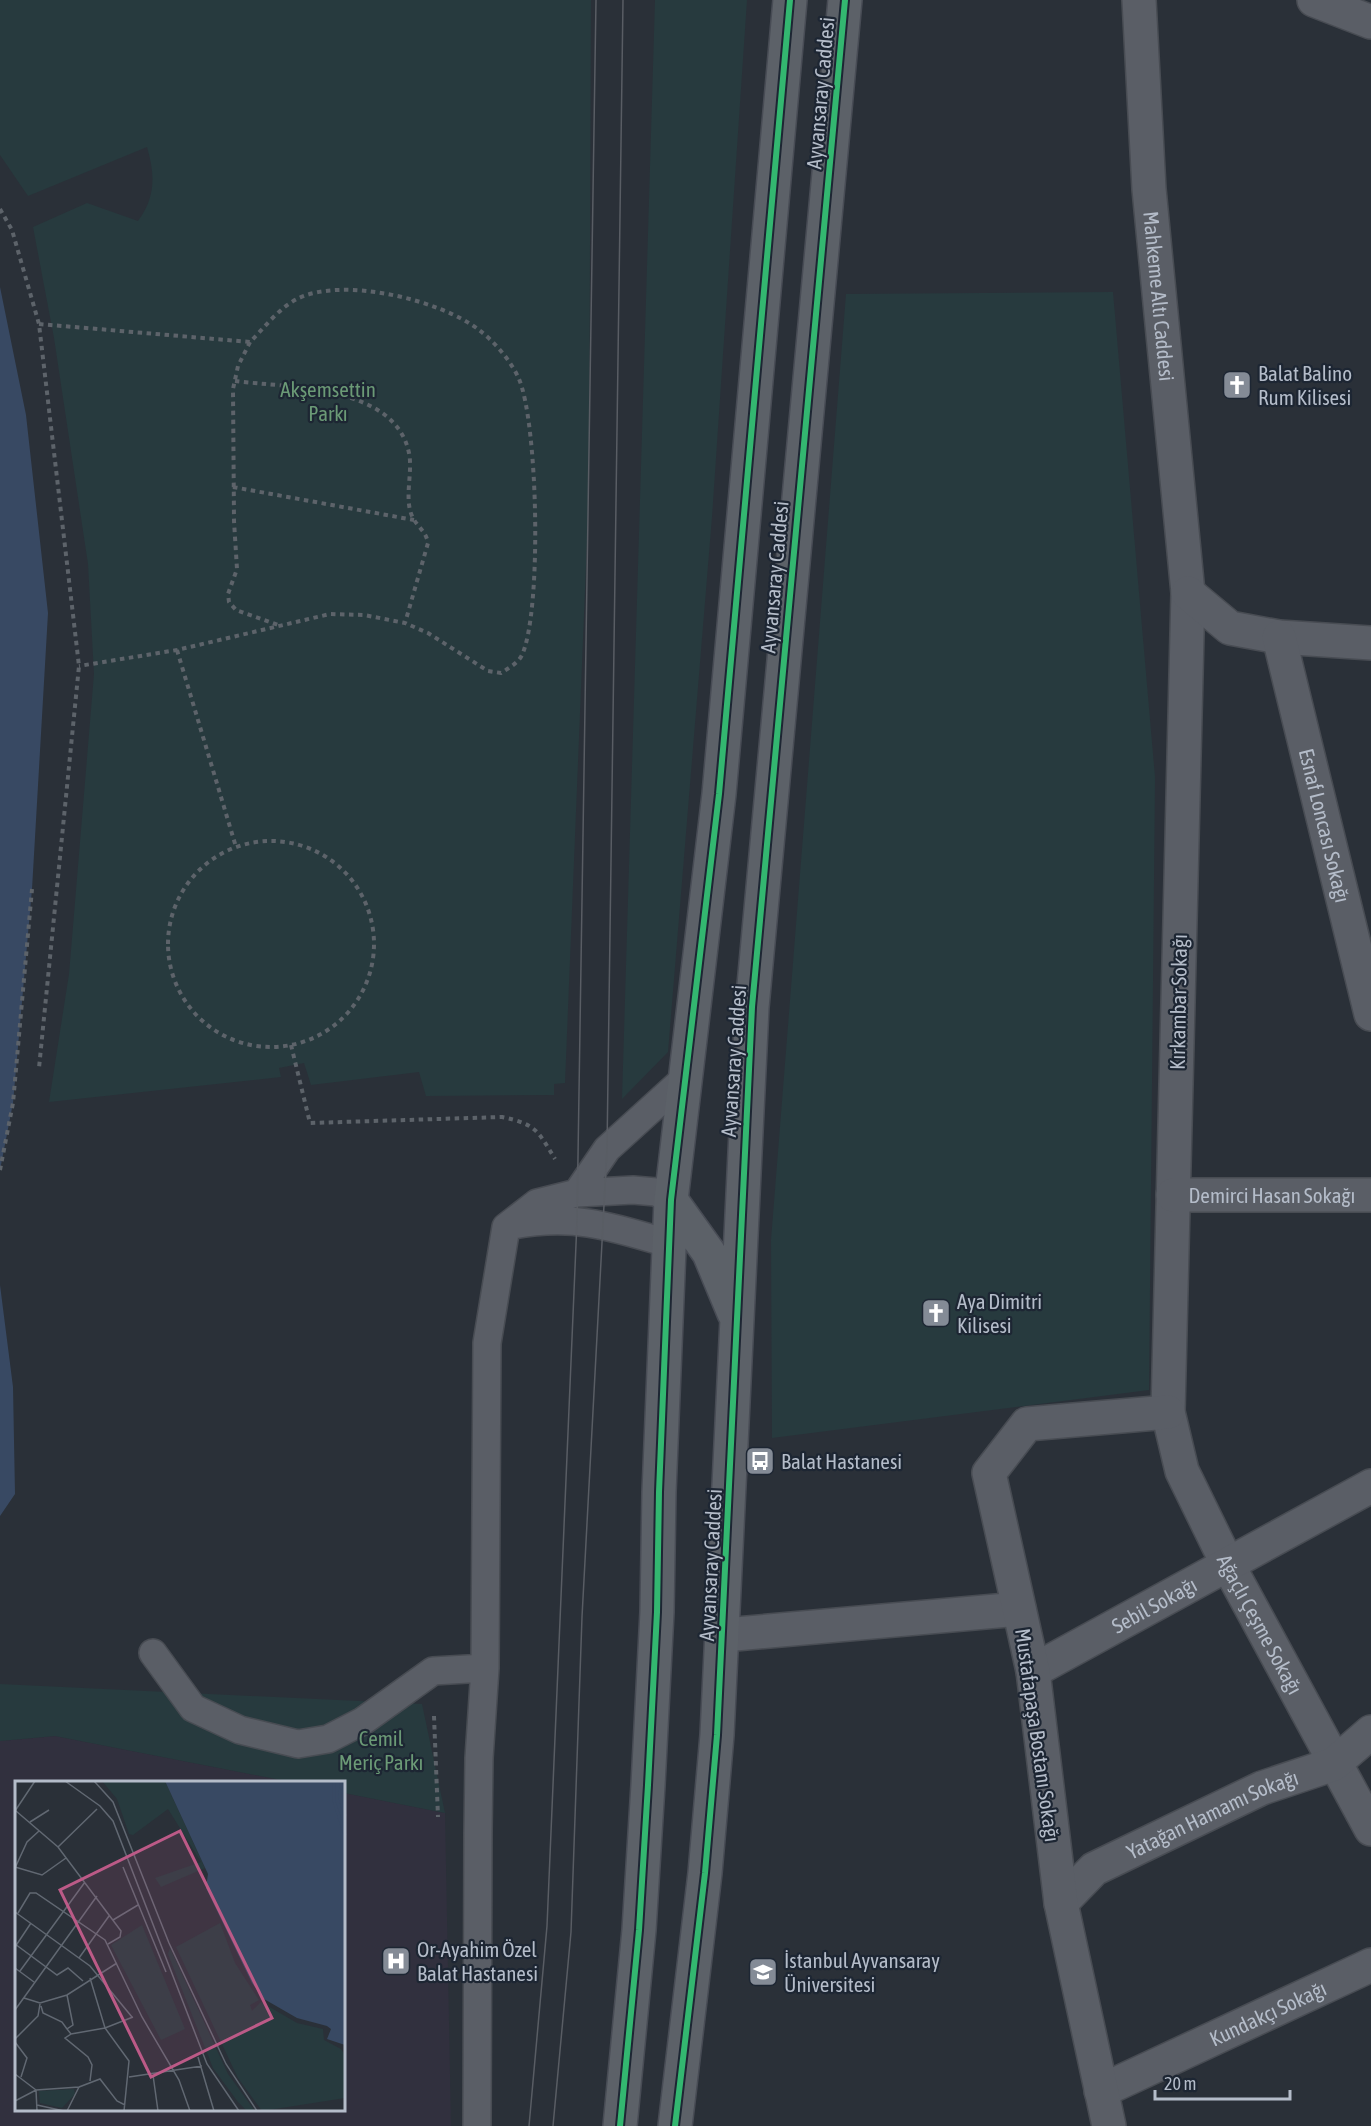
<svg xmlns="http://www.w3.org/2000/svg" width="1371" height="2126" font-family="'Asap Condensed',sans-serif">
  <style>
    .medical { fill: #31303e }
    .green { fill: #273a3e }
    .water { fill: #384963 }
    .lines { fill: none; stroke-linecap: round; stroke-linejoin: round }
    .service-casing { stroke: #484c53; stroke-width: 30 }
    .minor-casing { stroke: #484c53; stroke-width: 36 }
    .tertiary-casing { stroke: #484c53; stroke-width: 36 }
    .primary-casing { stroke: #484c55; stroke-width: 36 }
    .path { stroke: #5d636a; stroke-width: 4; stroke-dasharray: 4.5 4.5; stroke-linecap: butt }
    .service { stroke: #5a5e66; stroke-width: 27 }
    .minor { stroke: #5a5e66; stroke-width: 33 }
    .tertiary { stroke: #5a5e66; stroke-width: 33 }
    .primary { stroke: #5c6168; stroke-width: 33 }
    .tram { stroke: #595d64; stroke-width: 1.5 }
    .cycleway-casing { stroke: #1d2633; stroke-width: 10 }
    .cycleway { stroke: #33b770; stroke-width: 6 }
    .labels { text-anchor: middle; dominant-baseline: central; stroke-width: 4.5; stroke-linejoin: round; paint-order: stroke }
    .street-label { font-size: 21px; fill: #b4bcc9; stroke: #1d2633 }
    .poi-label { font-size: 21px; fill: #b4bcc9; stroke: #1d2633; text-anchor: start }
    .park-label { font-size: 21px; fill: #6b9a76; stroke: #1d2633 }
    .inset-river { fill: none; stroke: #384963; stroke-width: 3 }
    .inset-road { fill: none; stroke: #616872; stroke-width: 1.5 }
    .view { fill: #bc5a87; fill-opacity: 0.15; stroke: #bc5a87; stroke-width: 3 }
    .inset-edge { fill: none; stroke: #b4bcc9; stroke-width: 3 }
  </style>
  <rect width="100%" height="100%" fill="#2a3038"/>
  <path class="medical" d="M 55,1736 L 291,1782 L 16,1782 L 16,2110 L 344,2110 L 344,1793 L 445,1813 L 451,2126 L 0,2126 L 0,1741 Z"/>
  <path class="green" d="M 0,0 L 591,0 L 589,491 L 565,1083 L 554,1084 L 554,1095 L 426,1096 L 419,1072 L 311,1085 L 304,1063 L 279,1068 L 281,1077 L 49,1102 L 69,974 L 94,674 L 88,564 L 54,338 L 33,227 L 87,203 L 138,221 C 156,197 155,174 147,147 L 28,196 L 0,155 Z
    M 655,0 L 747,0 L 712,517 L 668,1052 L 622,1099 Z
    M 1113,292 L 1155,777 L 1149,1390 L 772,1438 L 771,1240 L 846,294 Z
    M 0,1684 L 422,1704 L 445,1813 L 344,1793 L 344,1782 L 291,1782 L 55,1736 L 0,1741 Z"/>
  <path class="water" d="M 0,287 L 26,415 L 48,613 L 32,889 L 13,1103 L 0,1170 Z
    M 0,1285 L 13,1387 L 15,1494 L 0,1516 Z"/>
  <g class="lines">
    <g class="service-casing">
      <path id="service" d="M 577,1193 L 607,1149 L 683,1080
        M 513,1225 C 574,1214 610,1226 667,1243
        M 153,1653 L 193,1708 L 240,1730 L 298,1744 L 328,1739 L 363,1721 L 433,1671 L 485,1668
        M 477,2126 L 478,1833 L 479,1758 L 485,1668 L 487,1343 L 506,1227 L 537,1203 L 577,1193 L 633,1190 L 656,1192 L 671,1200"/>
    </g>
    <g class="minor-casing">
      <g id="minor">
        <path id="s1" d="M 1139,0 L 1149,189 L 1188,593 L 1168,1412 L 1182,1471 L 1227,1563 L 1371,1829"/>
        <path d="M 1188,593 L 1230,628 L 1279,637 L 1371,643"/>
        <path id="s2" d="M 1279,637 L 1371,1014"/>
        <path id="s3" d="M 1173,1195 L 1371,1195"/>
        <path d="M 724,1635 L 1019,1609"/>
        <path id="s4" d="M 1033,1671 L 1371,1486"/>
        <path id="s5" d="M 1061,1903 L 1094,1869 L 1262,1788 L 1334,1764 L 1371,1732"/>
        <path id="s6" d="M 1101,2091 L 1371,1965"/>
        <path d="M 1109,2126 L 1061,1903 L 1033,1671 L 989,1473 L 1027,1424 L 1168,1412"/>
      </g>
    </g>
    <g class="tertiary-casing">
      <path id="tertiary" d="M 1314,0 L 1371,22"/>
    </g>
    <g class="primary-casing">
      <path id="primary" d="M 671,1200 L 709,1253 L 734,1313
        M 620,2126 L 639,1930 L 648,1785 L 657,1612 L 659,1492 L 671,1200 L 719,794 L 790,0
        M 675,2126 L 705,1873 L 717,1735 L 752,1007 L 845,0"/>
    </g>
    <path class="path" d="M 0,209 L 12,230 L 39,324 L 79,666 L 39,1068
      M 39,324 L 250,342 C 264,328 279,308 297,299 C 342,276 441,300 479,330 C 495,342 511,361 519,379 C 538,424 542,611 522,655 C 518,663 509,668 501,673 L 488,671 L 428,633 L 405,623 L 364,615 L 330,614 L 177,650 L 79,666
      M 250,342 L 238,366 L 233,389 L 234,521 L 237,569 L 228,594 L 229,602 L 236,610 L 278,625
      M 235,381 C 290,388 395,385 409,453 C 413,472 404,498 412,516 C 417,527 426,531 428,543 L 405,623
      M 233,487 L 414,520
      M 177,650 L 236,847
      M168 944a103 103 0 1 1 206 0a103 103 0 1 1-206 0Z
      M 291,1045 L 310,1123 L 502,1117 C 536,1124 538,1131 555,1159
      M 0,1170 L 13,1103 L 32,889
      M 434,1716 L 438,1817"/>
    <use href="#service" class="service"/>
    <use href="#minor" class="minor"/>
    <use href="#tertiary" class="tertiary"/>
    <use href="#primary" class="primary"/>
    <path class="tram" d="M 529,2126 L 547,1926 L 577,1221 L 596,0
      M 553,2126 L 571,1932 L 582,1617 L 607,1149 L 623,0"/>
    <g class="cycleway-casing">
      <path id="cycleway" d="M 620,2126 L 639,1930 L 648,1785 L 657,1612 L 659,1492 L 671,1200 L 719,794 L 790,0
        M 675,2126 L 705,1873 L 717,1735 L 752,1007 L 845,0"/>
    </g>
    <use href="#cycleway" class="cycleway"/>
  </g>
  <defs>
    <g id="church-square" transform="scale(1.5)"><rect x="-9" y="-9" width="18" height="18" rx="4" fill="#848b96" stroke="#1d2633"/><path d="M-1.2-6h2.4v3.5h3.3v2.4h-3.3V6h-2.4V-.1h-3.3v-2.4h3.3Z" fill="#fff"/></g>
    <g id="bus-square" transform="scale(1.5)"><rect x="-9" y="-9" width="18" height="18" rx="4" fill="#848b96" stroke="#1d2633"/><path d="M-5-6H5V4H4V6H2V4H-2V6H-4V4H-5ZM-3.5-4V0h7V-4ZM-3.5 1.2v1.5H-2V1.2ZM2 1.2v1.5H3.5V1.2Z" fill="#fff"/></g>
    <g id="hospital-square" transform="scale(1.5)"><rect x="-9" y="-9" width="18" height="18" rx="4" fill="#848b96" stroke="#1d2633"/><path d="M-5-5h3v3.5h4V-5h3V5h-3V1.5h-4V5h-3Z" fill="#fff"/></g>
    <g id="university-square" transform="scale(1.5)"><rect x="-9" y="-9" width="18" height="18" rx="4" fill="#848b96" stroke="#1d2633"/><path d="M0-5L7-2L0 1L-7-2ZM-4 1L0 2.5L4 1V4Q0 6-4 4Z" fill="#fff"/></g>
  </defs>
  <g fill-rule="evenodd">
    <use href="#church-square" x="1237" y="385"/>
    <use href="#church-square" x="936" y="1313"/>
    <use href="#bus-square" x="760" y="1461"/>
    <use href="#hospital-square" x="396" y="1961"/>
    <use href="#university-square" x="763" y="1972"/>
  </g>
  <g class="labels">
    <g class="street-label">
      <text transform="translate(820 93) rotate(-85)">Ayvansaray Caddesi</text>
      <text stroke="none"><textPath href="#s1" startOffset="297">Mahkeme Altı Caddesi</textPath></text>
      <text transform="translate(774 577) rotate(-85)">Ayvansaray Caddesi</text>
      <text stroke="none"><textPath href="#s2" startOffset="194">Esnaf Loncası Sokağı</textPath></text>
      <text transform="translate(1178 1002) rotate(-89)">Kırkambar Sokağı</text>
      <text transform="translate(733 1061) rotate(-86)">Ayvansaray Caddesi</text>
      <text stroke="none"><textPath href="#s3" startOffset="99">Demirci Hasan Sokağı</textPath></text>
      <text transform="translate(710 1565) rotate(-87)">Ayvansaray Caddesi</text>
      <text stroke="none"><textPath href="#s4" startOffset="138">Sebil Sokağı</textPath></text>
      <text stroke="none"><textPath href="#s1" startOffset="1647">Ağaçlı Çeşme Sokağı</textPath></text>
      <text transform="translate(1038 1735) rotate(82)">Mustafapaşa Bostanı Sokağı</text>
      <text stroke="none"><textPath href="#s5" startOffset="178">Yatağan Hamamı Sokağı</textPath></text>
      <text stroke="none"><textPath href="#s6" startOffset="184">Kundakçı Sokağı</textPath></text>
    </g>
    <g class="poi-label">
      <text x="1258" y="373">Balat Balino<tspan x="1258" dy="24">Rum Kilisesi</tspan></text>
      <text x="957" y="1301">Aya Dimitri<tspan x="957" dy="24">Kilisesi</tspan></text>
      <text x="781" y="1461">Balat Hastanesi</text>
      <text x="417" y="1949">Or-Ayahim Özel<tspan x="417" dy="24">Balat Hastanesi</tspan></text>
      <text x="784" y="1960">İstanbul Ayvansaray<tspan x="784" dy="24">Üniversitesi</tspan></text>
    </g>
    <g class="park-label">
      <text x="328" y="389">Akşemsettin<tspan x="328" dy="24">Parkı</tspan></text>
      <text x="381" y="1738">Cemil<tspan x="381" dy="24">Meriç Parkı</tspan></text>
    </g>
  </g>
  <g transform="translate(15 1781)">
    <rect width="330" height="330" fill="#2a3038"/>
    <path d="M 87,0 L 150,0 L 190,87 L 146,106 L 140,97 L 186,81 L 153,28 L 118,54 L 114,53 L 102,18 ZM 205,142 L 220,182 L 244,219 L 235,224 L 237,230 L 246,221 L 282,242 L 308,248 L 309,259 L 326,268 L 330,274 L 330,317 L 247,330 L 223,297 L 161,166 ZM 127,144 L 170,248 L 146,259 L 96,164 ZM 155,167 L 213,293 L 240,330 L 232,330 L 223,321 L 198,287 L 153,173 ZM 59,308 L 60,313 L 47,327 L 25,322 L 24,310 Z" fill="#273a3e"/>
    <path d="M 150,0 L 330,0 L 330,264 L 312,258 L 316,248 L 312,245 L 282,237 L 249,218 L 237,202 L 191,107 L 193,93 Z" fill="#384963"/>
    <path class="inset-river" d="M 319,0 L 319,20 L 330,54M 326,0 L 325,17 L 330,35"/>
    <path class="inset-road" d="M 50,0 L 85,25 L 98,40 L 192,283 L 224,330M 79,0 L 98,21 L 154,162 L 211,283 L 242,330M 0,30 L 20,0M 1,30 L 43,66 L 106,150 L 105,156 L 93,163M 15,41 L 34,29M 43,66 L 82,28M 0,86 L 27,94 L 51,77M 108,86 L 151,191M 0,87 L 12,61 L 24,50M 0,131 L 75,185 L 117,236M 3,132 L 15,112 L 21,112 L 90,159 L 127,236 L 164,299 L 175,330M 98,139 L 123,124M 0,163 L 42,194 L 53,187 L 68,200M 0,166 L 16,142M 64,177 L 94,135M 0,187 L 19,201M 5,190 L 70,101M 75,197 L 90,247 L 114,280 L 109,330M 52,214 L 58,244 L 52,248 L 56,253 L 50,257 L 73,276 L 77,284 L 75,300M 9,217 L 25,222 L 52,214 L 102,182M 26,225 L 28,232 L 47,241 L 52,248M 0,229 L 82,115M 56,253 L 90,247 L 118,236M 0,258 L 23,235 L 25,223M 0,261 L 12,277 L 6,296M 183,276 L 199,330M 0,293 L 21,309M 138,294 L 143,330M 114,296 L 187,285M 64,306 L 85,298 L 102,320 L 110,324M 21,309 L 22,330M 0,320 L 21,309 L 64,306M 22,324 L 49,330M 52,330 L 64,306"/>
    <path class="view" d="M 165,50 L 257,237 L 136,296 L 45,109 Z"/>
    <rect width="330" height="330" class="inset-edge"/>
  </g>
  <path d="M1155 2090v9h135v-9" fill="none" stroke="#b4bcc9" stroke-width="3"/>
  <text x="1164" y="2090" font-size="18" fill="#b4bcc9" stroke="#1d2633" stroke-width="4.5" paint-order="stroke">20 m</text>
</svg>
